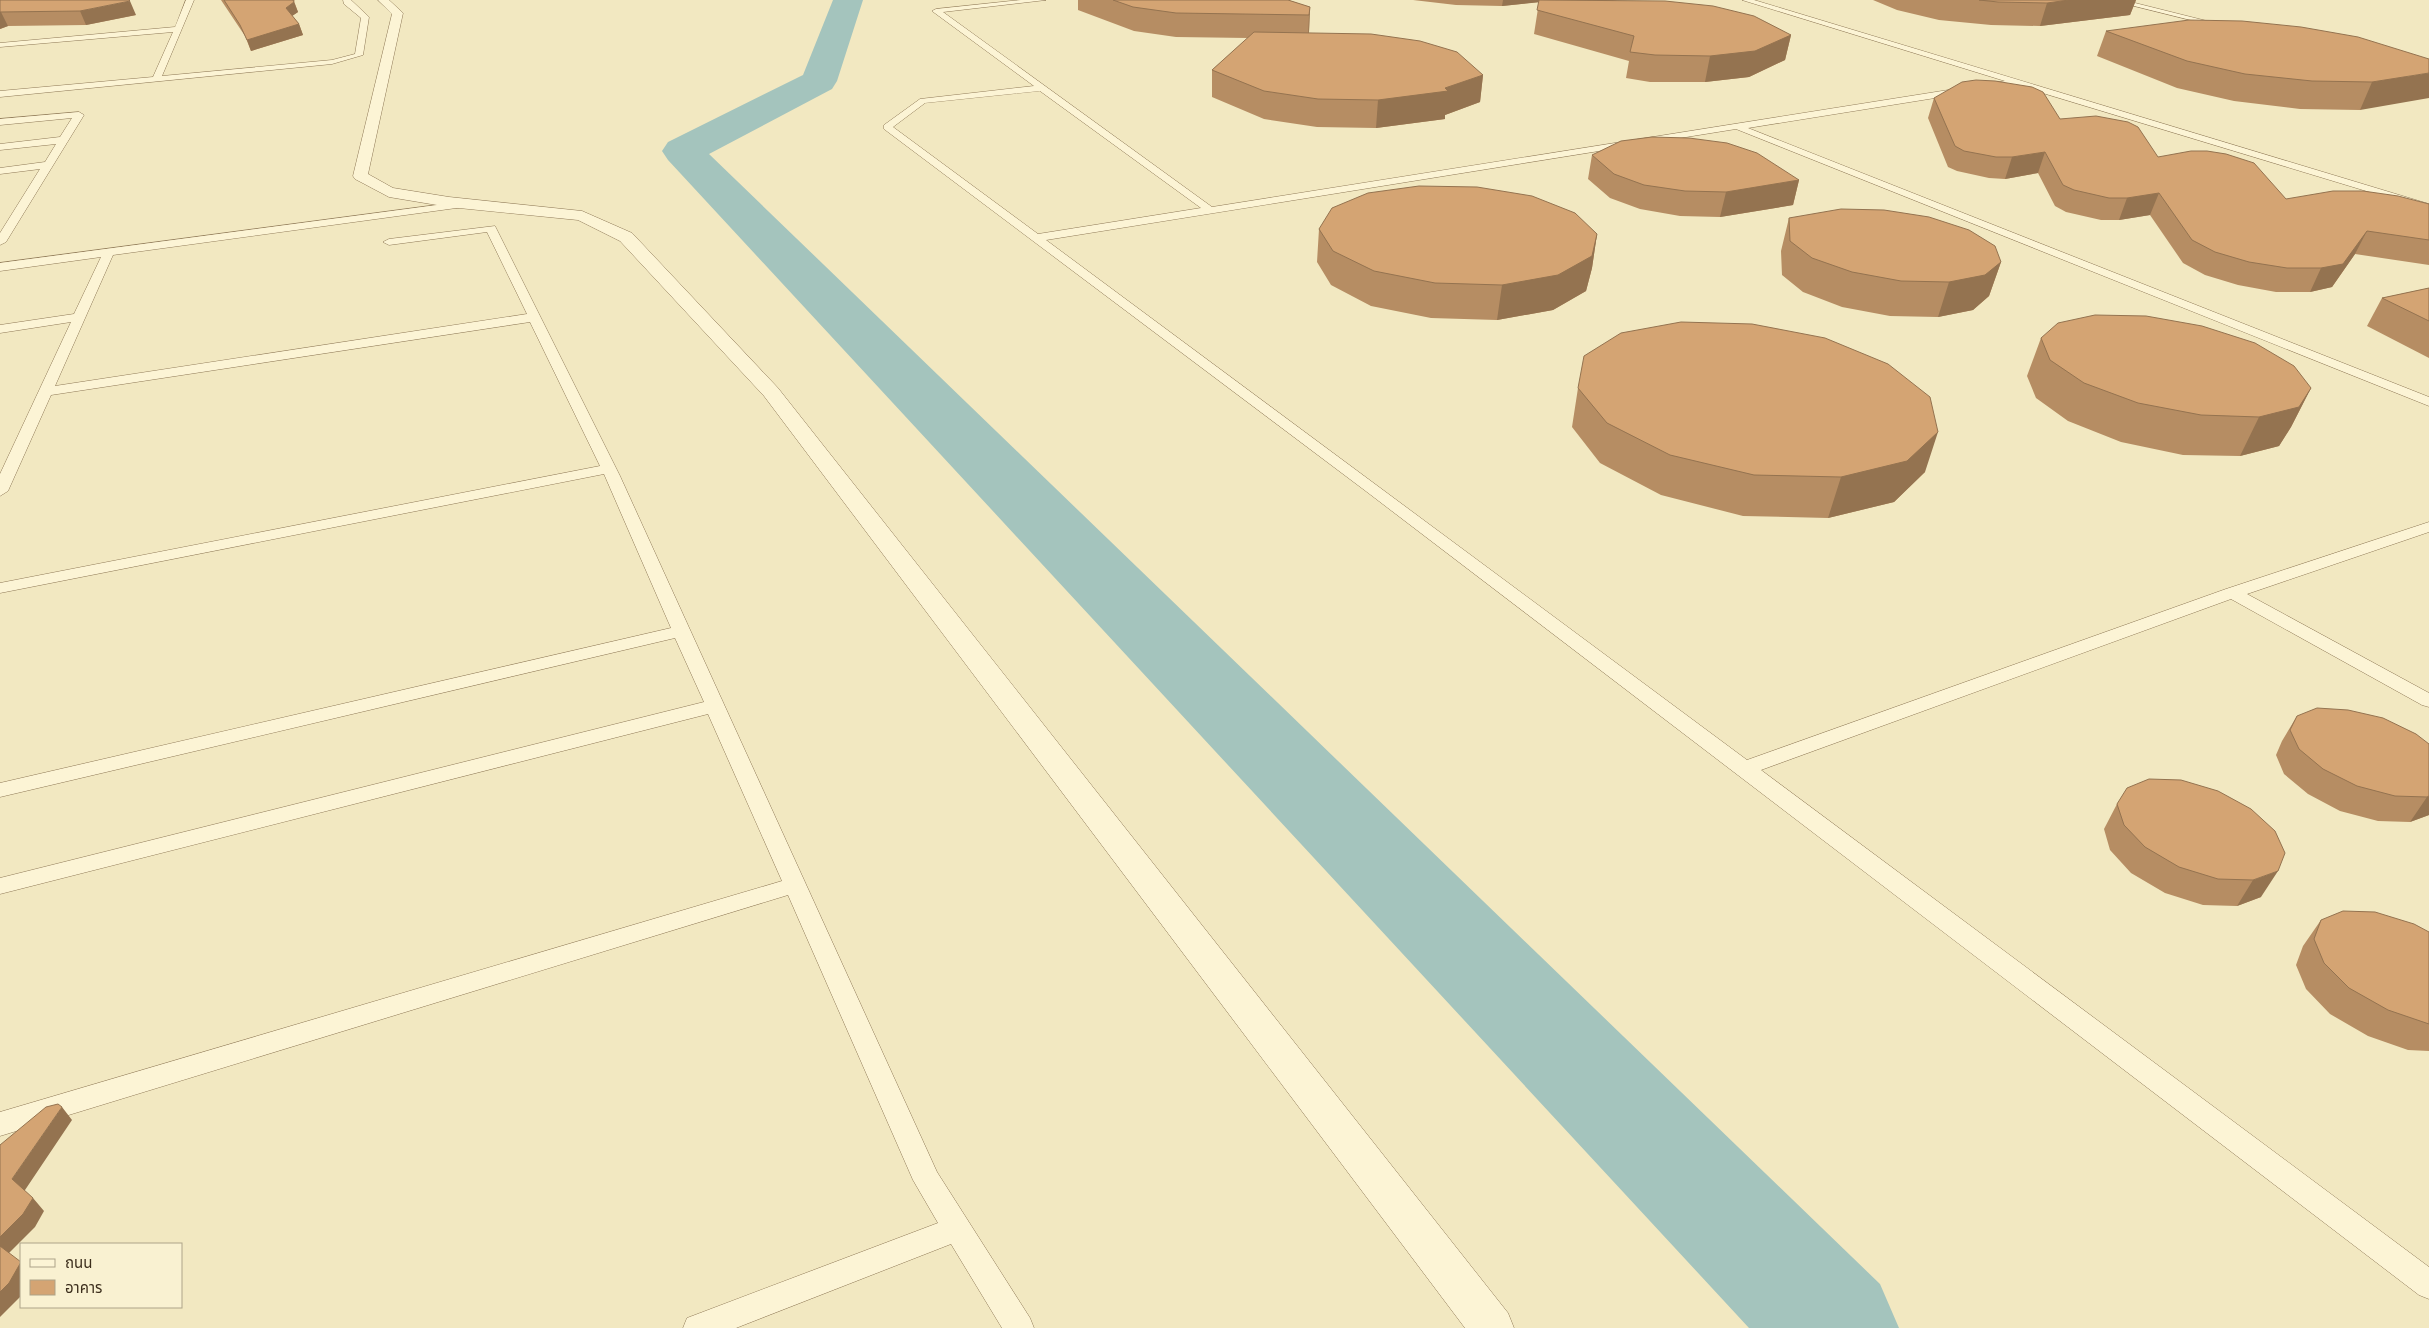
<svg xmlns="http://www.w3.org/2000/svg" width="2429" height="1328" font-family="Spectral,'Noto Sans Thai',serif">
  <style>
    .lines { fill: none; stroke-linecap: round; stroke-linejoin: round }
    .river { fill: #a4c4bd; fill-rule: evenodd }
    .service-casing { stroke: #8e7856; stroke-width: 1 }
    .minor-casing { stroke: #8e7856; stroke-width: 1 }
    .service { fill: #fcf4d5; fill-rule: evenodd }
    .minor { fill: #fcf4d5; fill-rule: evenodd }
    .wall { fill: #b68d63 }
    .shaded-wall { fill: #947350 }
    .building { fill: #d4a473; stroke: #947350 }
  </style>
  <rect width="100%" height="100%" fill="#f2e8c1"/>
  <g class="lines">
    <path class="river" d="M 833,0 L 863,0 L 837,81 L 832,89 L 709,154 L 1880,1284 L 1899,1328 L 1749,1328 L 668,160 L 662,151 L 668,142 L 803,75 Z"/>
    <g class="service-casing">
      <path id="service" d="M 186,0 L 194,0 L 162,76 L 332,60 L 355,54 L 361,18 L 344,4 L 343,0 L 351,0 L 369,17 L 363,55 L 332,64 L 0,97 L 0,91 L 153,77 L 173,32 L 0,47 L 0,43 L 175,27 Z
        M 1021,0 L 1046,0 L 943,12 L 1212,207 L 2005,81 L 1742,0 L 1754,0 L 2429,204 L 2429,210 L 2016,85 L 1748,128 L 2429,397 L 2429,406 L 1736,129 L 1046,240 L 1747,760 L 2226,589 L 2429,522 L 2429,532 L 2247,594 L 2429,693 L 2429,707 L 2422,705 L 2231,599 L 1761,770 L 2429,1267 L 2429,1299 L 2419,1295 L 1367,492 L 884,129 L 884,125 L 920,99 L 1034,86 L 932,11 L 936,9 ZM 1040,91 L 1201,208 L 1038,234 L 893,127 L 925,103 Z
        M 2110,0 L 2123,0 L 2227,26 L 2223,28 Z
        M 79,112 L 84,115 L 6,242 L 0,245 L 0,233 L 40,169 L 0,174 L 0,168 L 45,162 L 56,144 L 0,150 L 0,144 L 60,137 L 72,118 L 0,125 L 0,119 Z
        M 467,201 L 472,204 L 471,206 L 113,255 L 55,386 L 527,314 L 487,232 L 389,245 L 383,242 L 389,239 L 495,226 L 620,476 L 937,1172 L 1030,1318 L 1034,1328 L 1002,1328 L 951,1244 L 736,1328 L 683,1328 L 687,1318 L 938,1223 L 913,1180 L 788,895 L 0,1136 L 0,1112 L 782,881 L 708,714 L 0,894 L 0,878 L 704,702 L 675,638 L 0,797 L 0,783 L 671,628 L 604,474 L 0,593 L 0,583 L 600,466 L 530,322 L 51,395 L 8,491 L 0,496 L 0,474 L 71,322 L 0,333 L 0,325 L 74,314 L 101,257 L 0,271 L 0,263 Z"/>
    </g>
    <g class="minor-casing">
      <path id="minor" d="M 378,0 L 389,0 L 403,13 L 368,174 L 393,188 L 449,197 L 582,211 L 632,233 L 778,388 L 1508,1313 L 1514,1328 L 1465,1328 L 764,396 L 620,241 L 578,220 L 449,207 L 389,197 L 355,179 L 353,176 L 392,14 Z"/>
    </g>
    <use href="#service" class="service"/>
    <use href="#minor" class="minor"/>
  </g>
  <path class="wall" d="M 0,0 L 136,15 L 86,25 L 8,26 L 0,29 Z
    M 221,0 L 295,0 L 294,1 L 298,12 L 292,16 L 299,24 L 303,35 L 251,51 L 245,36 Z
    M 1078,0 L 1288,0 L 1310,7 L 1309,33 L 1483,75 L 1480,102 L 1445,115 L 1445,119 L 1376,128 L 1317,127 L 1264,119 L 1212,97 L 1212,70 L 1248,38 L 1176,37 L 1134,31 L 1078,10 Z
    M 1413,0 L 1612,0 L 1791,35 L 1785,60 L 1749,77 L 1705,82 L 1650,82 L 1626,78 L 1629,61 L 1534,34 L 1539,2 L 1502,6 L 1456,5 Z
    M 1873,0 L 2136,0 L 2130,15 L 2040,26 L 1991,25 L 1939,20 L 1897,10 Z
    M 2106,31 L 2429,59 L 2360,110 L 2300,109 L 2234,101 L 2177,88 L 2097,56 Z
    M 1934,98 L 2060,119 L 2158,157 L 2286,199 L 2429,204 L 2429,265 L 2355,254 L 2332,287 L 2310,292 L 2276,292 L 2238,285 L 2205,275 L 2183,263 L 2150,215 L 2119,220 L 2101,220 L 2066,212 L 2055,206 L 2038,173 L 2005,179 L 1989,178 L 1957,171 L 1948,167 L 1928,118 Z
    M 1592,155 L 1799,180 L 1793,205 L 1720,217 L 1680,216 L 1640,209 L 1610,198 L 1588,179 Z
    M 1789,218 L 2001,262 L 1989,296 L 1973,310 L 1938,317 L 1890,316 L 1842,307 L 1803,292 L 1782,275 L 1781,251 Z
    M 1319,229 L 1597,234 L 1592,268 L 1586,291 L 1553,310 L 1497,320 L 1431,318 L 1371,306 L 1331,285 L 1317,262 Z
    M 2429,288 L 2429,358 L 2367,326 L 2382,298 Z
    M 2041,338 L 2311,388 L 2291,427 L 2279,446 L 2240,456 L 2183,455 L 2121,442 L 2068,421 L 2036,398 L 2027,376 Z
    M 1578,388 L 1925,472 L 1894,502 L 1828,518 L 1743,516 L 1661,495 L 1600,463 L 1572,427 Z
    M 2297,716 L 2429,744 L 2429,815 L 2410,822 L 2378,821 L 2340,811 L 2308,794 L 2284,774 L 2276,755 L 2282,741 Z
    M 2218,791 L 2261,897 L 2237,906 L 2203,905 L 2165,893 L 2131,873 L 2110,850 L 2104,829 L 2117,804 Z
    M 2321,920 L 2429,932 L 2429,1051 L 2408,1050 L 2368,1036 L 2330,1014 L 2306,989 L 2296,965 L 2303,946 Z"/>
  <path class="shaded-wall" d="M 1503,0 L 1560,0 L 1502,6 Z
    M 2069,0 L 2136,0 L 2130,15 L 2040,26 L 2047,3 Z
    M 130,1 L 136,15 L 86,25 L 80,11 Z
    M 294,2 L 298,12 L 289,18 L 286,8 Z
    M 1310,7 L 1309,31 L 1308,39 L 1309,15 Z
    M 0,12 L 1,12 L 8,26 L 0,29 Z
    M 299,24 L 303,35 L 251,51 L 247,40 Z
    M 1791,35 L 1785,60 L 1749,77 L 1705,82 L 1710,56 Z
    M 2429,73 L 2429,98 L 2360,110 L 2372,82 Z
    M 1483,75 L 1480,102 L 1445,115 L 1445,119 L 1376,128 L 1378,100 L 1445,88 Z
    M 2045,152 L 2038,173 L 2005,179 L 2012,157 Z
    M 1799,180 L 1793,205 L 1720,217 L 1726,192 Z
    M 2159,193 L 2150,215 L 2119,220 L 2127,198 Z
    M 2367,231 L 2355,254 L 2332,287 L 2310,292 L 2321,268 Z
    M 1597,234 L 1592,268 L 1586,291 L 1553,310 L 1497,320 L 1502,285 Z
    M 2001,262 L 1989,296 L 1973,310 L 1938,317 L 1949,282 Z
    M 2311,388 L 2291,427 L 2279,446 L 2240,456 L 2259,417 Z
    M 1938,432 L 1925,472 L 1894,502 L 1828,518 L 1841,477 Z
    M 2429,796 L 2429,815 L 2410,822 L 2427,797 Z
    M 2278,871 L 2261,897 L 2237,906 L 2253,880 Z
    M 62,1107 L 72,1120 L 23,1193 L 12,1179 Z
    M 33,1198 L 44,1211 L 35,1227 L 7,1255 L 0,1247 L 0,1237 Z
    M 21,1262 L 21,1296 L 0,1317 L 0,1292 Z"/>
  <path class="building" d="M 0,0 L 129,0 L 130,1 L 80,11 L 0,12 Z
    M 224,0 L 293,0 L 294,2 L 286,8 L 299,24 L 247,40 L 240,25 Z
    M 1113,0 L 1288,0 L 1310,7 L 1309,15 L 1176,13 L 1133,7 Z
    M 1539,0 L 1665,1 L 1713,6 L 1754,16 L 1791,35 L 1755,51 L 1710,56 L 1655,55 L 1630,52 L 1634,36 L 1537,10 Z
    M 1979,0 L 2069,0 L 2047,3 L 1998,2 Z
    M 2189,20 L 2242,21 L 2301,27 L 2358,37 L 2429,59 L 2429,73 L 2372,82 L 2312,81 L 2245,74 L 2187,61 L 2106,31 Z
    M 1254,32 L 1371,34 L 1420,41 L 1457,52 L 1483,75 L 1445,88 L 1448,91 L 1378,100 L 1318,99 L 1264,91 L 1212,70 Z
    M 1976,80 L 1995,81 L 2032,87 L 2043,92 L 2060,119 L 2096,116 L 2128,122 L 2138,127 L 2158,157 L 2191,151 L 2207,151 L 2226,154 L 2254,163 L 2286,199 L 2333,191 L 2363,191 L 2398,196 L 2429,204 L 2429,240 L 2367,231 L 2343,264 L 2321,268 L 2287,268 L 2249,262 L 2215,252 L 2192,240 L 2159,193 L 2127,198 L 2109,198 L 2074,190 L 2063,185 L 2045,152 L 2012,157 L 1996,157 L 1964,151 L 1955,146 L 1934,98 L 1962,82 Z
    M 1652,137 L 1689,138 L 1727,143 L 1757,153 L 1799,180 L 1726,192 L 1685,191 L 1644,185 L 1614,174 L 1592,155 L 1621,141 Z
    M 1419,186 L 1477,187 L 1532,196 L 1575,213 L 1597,234 L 1592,256 L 1558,275 L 1502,285 L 1435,283 L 1374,271 L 1333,251 L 1319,229 L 1332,208 L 1368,193 Z
    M 1841,209 L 1884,210 L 1929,217 L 1969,230 L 1995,246 L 2001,262 L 1985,275 L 1949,282 L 1901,281 L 1852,272 L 1812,258 L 1790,241 L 1789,218 Z
    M 2429,288 L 2429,321 L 2382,298 Z
    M 2095,315 L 2146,316 L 2202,326 L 2255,343 L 2294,366 L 2311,388 L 2299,407 L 2259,417 L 2201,415 L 2138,403 L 2084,383 L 2050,360 L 2041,338 L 2058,323 Z
    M 1681,322 L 1752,324 L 1825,338 L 1888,364 L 1930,397 L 1938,432 L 1907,461 L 1841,477 L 1754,475 L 1670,455 L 1607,423 L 1578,388 L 1584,356 L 1621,333 Z
    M 2317,708 L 2348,710 L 2383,718 L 2416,734 L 2429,744 L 2429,796 L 2427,797 L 2395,796 L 2357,786 L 2323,769 L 2299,749 L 2290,730 L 2297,716 Z
    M 2149,779 L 2181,780 L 2218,791 L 2251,809 L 2275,831 L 2285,853 L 2278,871 L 2253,880 L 2218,879 L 2179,867 L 2145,847 L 2124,825 L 2117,804 L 2127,788 Z
    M 2343,911 L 2375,912 L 2414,924 L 2429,932 L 2429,1024 L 2388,1010 L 2349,988 L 2324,963 L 2314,939 L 2321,920 Z
    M 58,1104 L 62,1107 L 12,1179 L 33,1198 L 23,1214 L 0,1237 L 0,1145 L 46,1107 Z
    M 0,1246 L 21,1262 L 9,1283 L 0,1292 Z"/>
  <rect x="20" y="1243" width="162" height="65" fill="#f9f1d1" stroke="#ada389"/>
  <rect x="30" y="1259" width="25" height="8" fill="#fcf4d5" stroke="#ada389"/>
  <text x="65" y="1268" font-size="15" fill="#3c2e1c">ถนน</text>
  <rect x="30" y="1280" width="25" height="15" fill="#d4a473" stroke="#ada389"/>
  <text x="65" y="1293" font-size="15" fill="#3c2e1c">อาคาร</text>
</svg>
